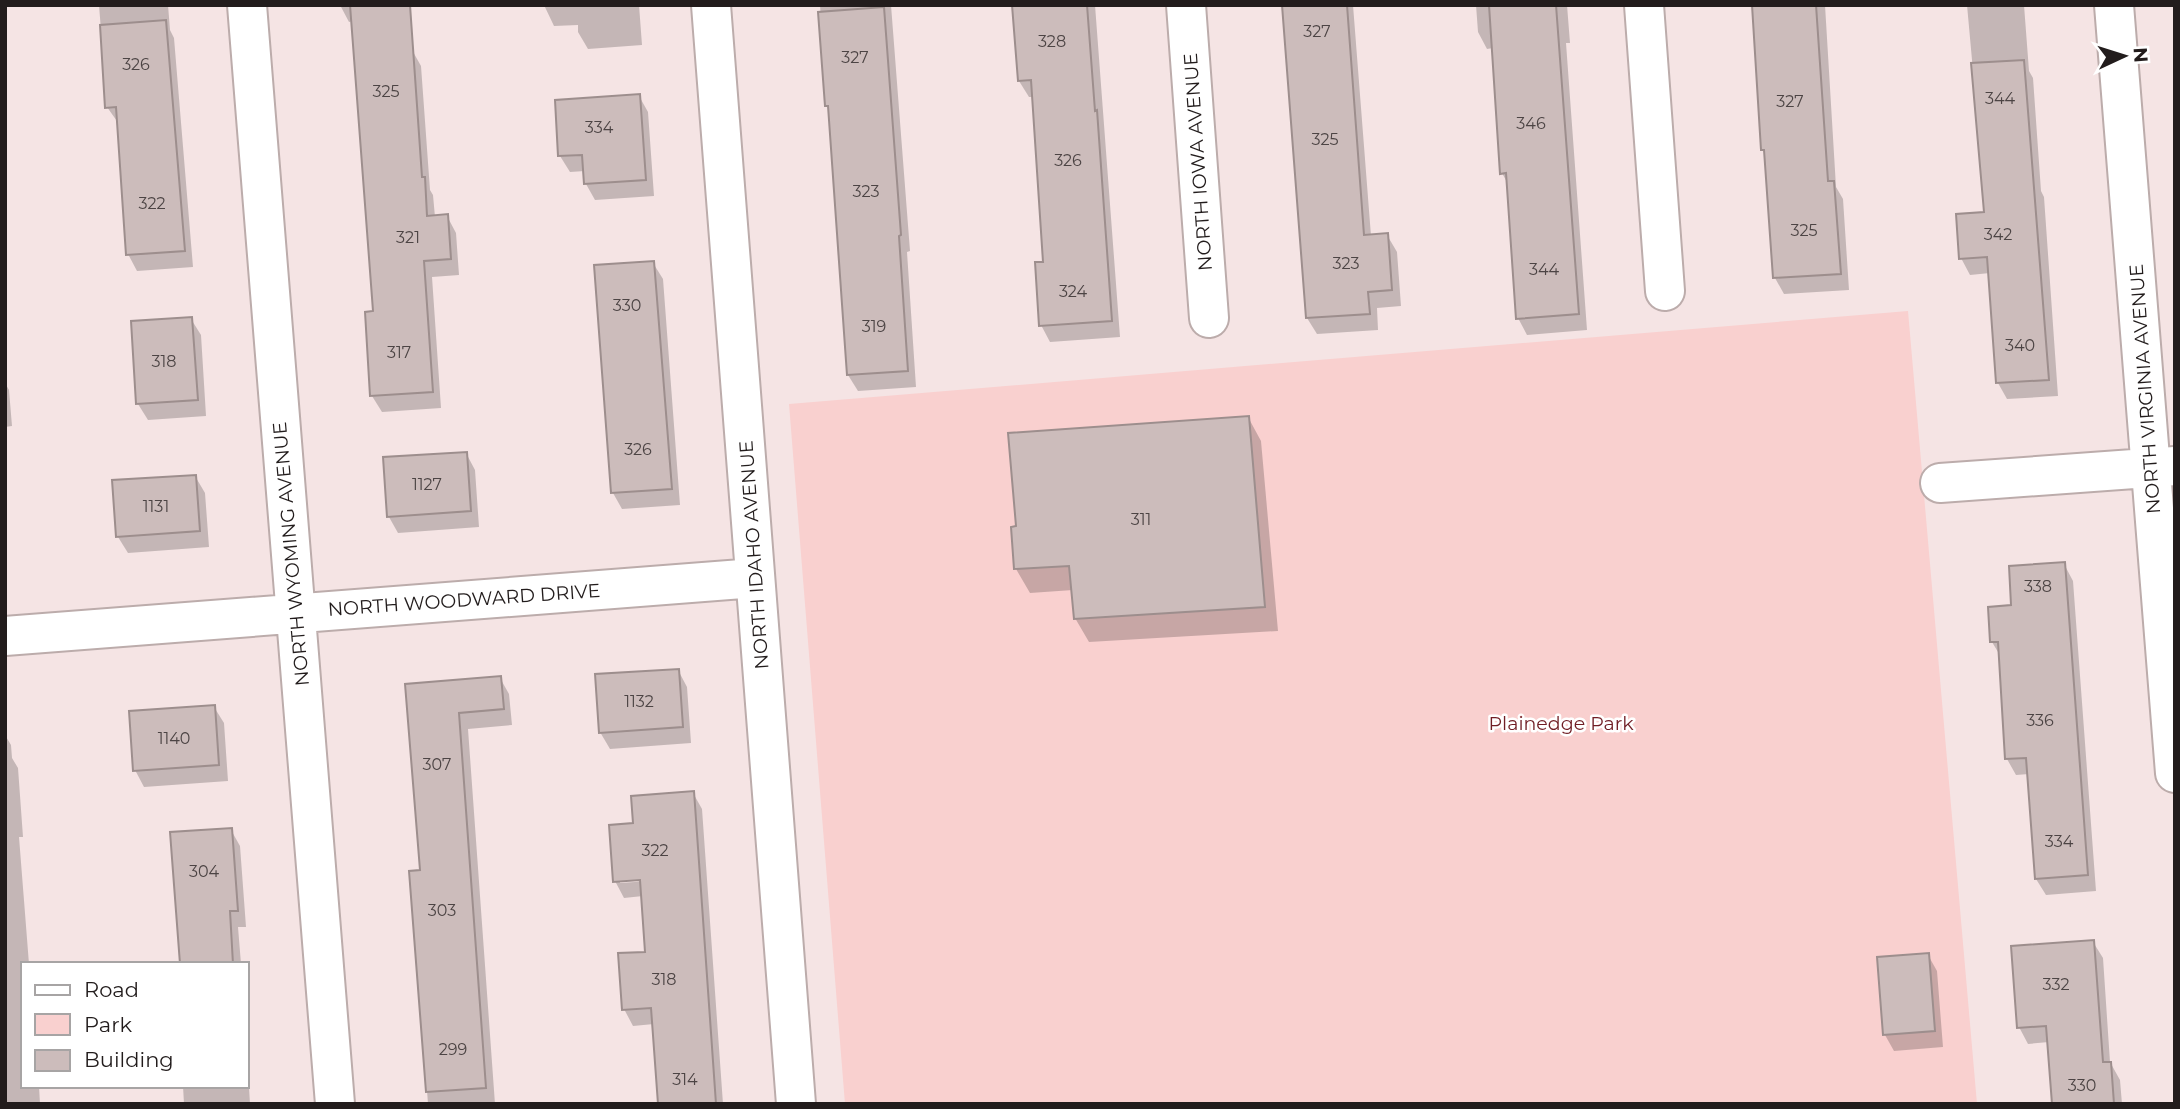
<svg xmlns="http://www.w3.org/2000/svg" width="2180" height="1109" font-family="Montserrat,sans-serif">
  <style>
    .green { fill: #f9d0cf }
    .shadow { fill: #0003; fill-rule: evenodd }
    .building { fill: #ccbcbb; stroke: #9d8e8d; stroke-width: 2 }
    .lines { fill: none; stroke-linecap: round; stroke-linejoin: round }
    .street-casing { stroke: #bcacab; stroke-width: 42 }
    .street { stroke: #fff; stroke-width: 38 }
    .labels { text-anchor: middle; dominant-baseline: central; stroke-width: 5; stroke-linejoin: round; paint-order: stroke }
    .number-label { font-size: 16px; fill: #4c4444 }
    .street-label { font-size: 19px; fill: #221c1c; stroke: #fff }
    .park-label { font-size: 19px; fill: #701d24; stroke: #fff }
  </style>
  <rect width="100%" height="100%" fill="#f5e4e4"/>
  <path class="green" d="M 1908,311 L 1977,1104 L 845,1104 L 789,404 Z"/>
  <path class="shadow" d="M 99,5 L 168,5 L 170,30 L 174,38 L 193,267 L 137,271 L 128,254 L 119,124 L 107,107 Z
    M 340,5 L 409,5 L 412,50 L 421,66 L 430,190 L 433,195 L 435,217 L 447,216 L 456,233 L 459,275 L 432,277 L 441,408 L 382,412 L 372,396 L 375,313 L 353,21 L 349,22 Z
    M 544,5 L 639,5 L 642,45 L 588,49 L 578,32 L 578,25 L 554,26 Z
    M 820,5 L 891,5 L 910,251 L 907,252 L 916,387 L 858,391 L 848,375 L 830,111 L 827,106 Z
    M 1014,5 L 1095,5 L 1120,337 L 1050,342 L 1041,325 L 1045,263 L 1034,97 L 1029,97 L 1019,81 Z
    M 1284,5 L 1353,5 L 1371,236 L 1387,235 L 1397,252 L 1401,306 L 1377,308 L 1378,330 L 1317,334 L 1307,318 Z
    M 1476,5 L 1567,5 L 1570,43 L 1566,43 L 1587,330 L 1527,335 L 1518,318 L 1508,184 L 1502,173 L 1493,48 L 1487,49 L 1478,32 Z
    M 1754,5 L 1825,5 L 1836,187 L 1843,199 L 1849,290 L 1784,294 L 1775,278 L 1766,155 L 1763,150 Z
    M 1967,5 L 2024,5 L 2029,71 L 2033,78 L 2041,191 L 2044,197 L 2058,396 L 2007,399 L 1998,383 L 1990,273 L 1970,275 L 1961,258 L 1986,214 Z
    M 639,96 L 648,112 L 654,196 L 595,200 L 586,184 L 585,171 L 570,172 L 560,156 Z
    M 653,263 L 663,279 L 680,505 L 622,509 L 613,493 Z
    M 191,319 L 201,335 L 206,416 L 148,420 L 138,404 Z
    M 5,383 L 9,390 L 12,426 L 5,427 Z
    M 1248,417 L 1261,441 L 1278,631 L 1089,642 L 1075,618 L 1073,590 L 1030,593 L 1016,569 Z
    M 466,453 L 475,470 L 479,527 L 398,533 L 389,517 Z
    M 195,476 L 205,493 L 209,547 L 128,553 L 118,537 Z
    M 2064,564 L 2073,581 L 2096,891 L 2046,895 L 2036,879 L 2029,774 L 2016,775 L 2007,759 L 2001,657 L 1992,642 Z
    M 678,670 L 687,687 L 691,743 L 610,749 L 600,732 Z
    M 500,678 L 509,694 L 512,725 L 468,729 L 495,1104 L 428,1104 L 411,872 L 422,872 L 407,685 Z
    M 214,707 L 224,723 L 228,781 L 144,787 L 135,770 Z
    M 5,735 L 11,745 L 12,758 L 18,768 L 23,837 L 19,837 L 29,964 L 23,964 L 23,1086 L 39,1086 L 40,1104 L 5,1104 Z
    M 693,793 L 702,809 L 723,1104 L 660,1104 L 654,1024 L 633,1026 L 624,1009 L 647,953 L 643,896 L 624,898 L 615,881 L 635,825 ZM 648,878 L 649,881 L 620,883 L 620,879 Z
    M 231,830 L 240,846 L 246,927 L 238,927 L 241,964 L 176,964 L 181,963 Z
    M 2093,942 L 2103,958 L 2110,1062 L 2120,1080 L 2122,1104 L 2053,1104 L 2049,1042 L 2028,1044 L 2019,1027 Z
    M 1928,955 L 1937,971 L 1943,1047 L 1894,1051 L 1885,1035 Z
    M 247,1053 L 250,1104 L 184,1104 L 183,1086 L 247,1086 Z"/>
  <path class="building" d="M 350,5 L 410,5 L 422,177 L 425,177 L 427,216 L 448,214 L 451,259 L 424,261 L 433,392 L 370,396 L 365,312 L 373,311 Z
    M 1012,5 L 1087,5 L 1095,111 L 1097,110 L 1112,321 L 1039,326 L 1035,262 L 1043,262 L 1031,80 L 1018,81 Z
    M 1282,5 L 1347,5 L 1364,235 L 1388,233 L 1392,290 L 1368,292 L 1370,314 L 1306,318 Z
    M 1489,5 L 1556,5 L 1579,314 L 1516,319 L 1506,173 L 1500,174 Z
    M 1752,5 L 1816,5 L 1828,181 L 1834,181 L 1841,274 L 1773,278 L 1764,150 L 1761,150 Z
    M 884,7 L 901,235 L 899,236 L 908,371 L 847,375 L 828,106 L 825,106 L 818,12 Z
    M 166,20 L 185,251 L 126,255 L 116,107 L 105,108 L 100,25 Z
    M 2024,60 L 2049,380 L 1996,383 L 1987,257 L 1959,259 L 1956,214 L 1984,212 L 1971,63 Z
    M 640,94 L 646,180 L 584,184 L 582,155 L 558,156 L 555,100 Z
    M 654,261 L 672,489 L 611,493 L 594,265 Z
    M 192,317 L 198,400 L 136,404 L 131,321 Z
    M 1249,416 L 1265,607 L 1074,619 L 1069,566 L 1014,569 L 1011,527 L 1016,526 L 1008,433 Z
    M 467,452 L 471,511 L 387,517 L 383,457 Z
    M 196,475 L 200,531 L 116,537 L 112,480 Z
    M 2065,562 L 2088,875 L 2035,879 L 2026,758 L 2005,759 L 1998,642 L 1990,642 L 1988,607 L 2011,605 L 2009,566 Z
    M 679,669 L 683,727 L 599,733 L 595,674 Z
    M 501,676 L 504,709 L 459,713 L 486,1088 L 426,1092 L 409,871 L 420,870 L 405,684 Z
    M 215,705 L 219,765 L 133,771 L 129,711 Z
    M 694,791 L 716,1104 L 658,1104 L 651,1008 L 622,1010 L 618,953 L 645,952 L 640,880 L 613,882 L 609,825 L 633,823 L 631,796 Z
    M 232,828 L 238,911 L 230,911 L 233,964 L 180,964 L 170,832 Z
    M 2094,940 L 2103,1062 L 2111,1062 L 2114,1104 L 2052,1104 L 2046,1026 L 2017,1028 L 2011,946 Z
    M 1929,953 L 1935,1031 L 1883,1035 L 1877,957 Z"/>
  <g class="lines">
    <g class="street-casing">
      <path id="street" d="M 247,5 L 335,1104
        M 711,5 L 796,1104
        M 1186,5 L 1209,318
        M 1644,5 L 1665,291
        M 2114,5 L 2175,773
        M 1940,483 L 2175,466
        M 5,636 L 755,578"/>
    </g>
    <use href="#street" class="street"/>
  </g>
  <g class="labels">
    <g class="number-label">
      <text x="1317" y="31">327</text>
      <text x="1052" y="41">328</text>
      <text x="855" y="57">327</text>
      <text x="136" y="64">326</text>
      <text x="386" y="91">325</text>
      <text x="2000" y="98">344</text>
      <text x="1790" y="101">327</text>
      <text x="1531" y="123">346</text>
      <text x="599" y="127">334</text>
      <text x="1325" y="139">325</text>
      <text x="1068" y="160">326</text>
      <text x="866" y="191">323</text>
      <text x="152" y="203">322</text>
      <text x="1804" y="230">325</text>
      <text x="1998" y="234">342</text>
      <text x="408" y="237">321</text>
      <text x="1346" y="263">323</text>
      <text x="1544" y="269">344</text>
      <text x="1073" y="291">324</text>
      <text x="627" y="305">330</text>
      <text x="874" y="326">319</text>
      <text x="2020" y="345">340</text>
      <text x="399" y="352">317</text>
      <text x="164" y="361">318</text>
      <text x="638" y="449">326</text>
      <text x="427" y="484">1127</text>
      <text x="156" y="506">1131</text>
      <text x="1141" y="519">311</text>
      <text x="2038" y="586">338</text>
      <text x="639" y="701">1132</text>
      <text x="2040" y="720">336</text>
      <text x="174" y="738">1140</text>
      <text x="437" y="764">307</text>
      <text x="2059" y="841">334</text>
      <text x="655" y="850">322</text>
      <text x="204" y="871">304</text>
      <text x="442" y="910">303</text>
      <text x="664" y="979">318</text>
      <text x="2056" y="984">332</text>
      <text x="453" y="1049">299</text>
      <text x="685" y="1079">314</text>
      <text x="2082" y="1085">330</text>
    </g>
    <g class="street-label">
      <text transform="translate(1198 162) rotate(-94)">NORTH IOWA AVENUE</text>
      <text transform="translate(2145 389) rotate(-94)">NORTH VIRGINIA AVENUE</text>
      <text transform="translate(291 554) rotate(-95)">NORTH WYOMING AVENUE</text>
      <text transform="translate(754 555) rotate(-94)">NORTH IDAHO AVENUE</text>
      <text transform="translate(464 600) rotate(-4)">NORTH WOODWARD DRIVE</text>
    </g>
    <g class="park-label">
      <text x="1561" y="723">Plainedge Park</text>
    </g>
  </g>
  <rect width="2180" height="1109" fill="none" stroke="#221c1c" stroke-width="14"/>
  <rect x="21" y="962" width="228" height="126" fill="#ffffff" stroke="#a7a4a4" stroke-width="2"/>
  <rect x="35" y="985" width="35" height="10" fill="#ffffff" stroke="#a7a4a4" stroke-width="2"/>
  <text x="84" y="997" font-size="21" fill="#221c1c">Road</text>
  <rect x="35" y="1014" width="35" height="21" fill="#f9d0cf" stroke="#a7a4a4" stroke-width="2"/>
  <text x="84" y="1032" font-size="21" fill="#221c1c">Park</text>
  <rect x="35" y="1050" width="35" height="21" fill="#ccbcbb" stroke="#a7a4a4" stroke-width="2"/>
  <text x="84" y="1067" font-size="21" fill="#221c1c">Building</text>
  <g transform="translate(2124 56) rotate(86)" stroke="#ffffff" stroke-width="5" paint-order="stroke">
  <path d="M0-5L12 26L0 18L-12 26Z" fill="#221c1c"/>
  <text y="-10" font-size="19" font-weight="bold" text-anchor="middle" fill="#221c1c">N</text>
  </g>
</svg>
